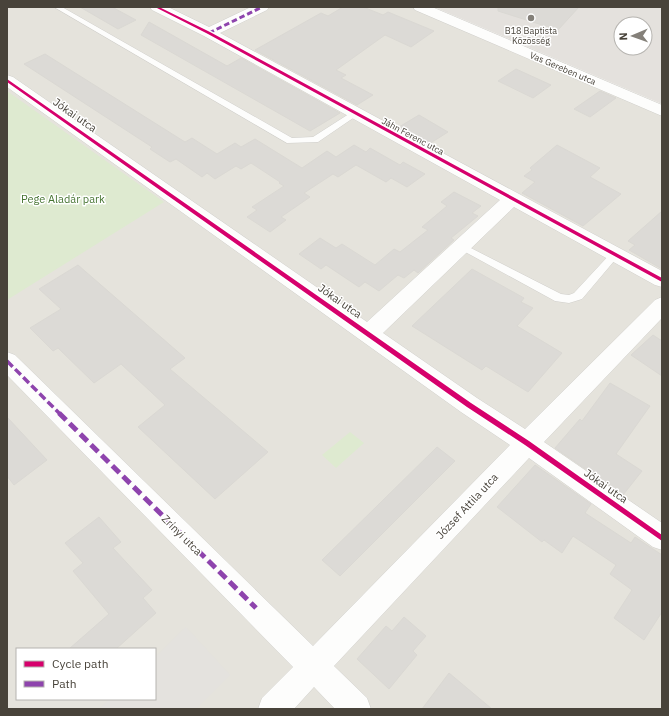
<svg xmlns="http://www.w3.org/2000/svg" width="669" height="716" font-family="'IBM Plex Sans',sans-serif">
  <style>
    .residential { fill: #e5e3dc; fill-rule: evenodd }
    .industrial { fill: #e4e1dd; fill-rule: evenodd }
    .green { fill: #deead0 }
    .parking { fill: #e4e2de }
    .building { fill: #dcdad6; stroke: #dad8d3 }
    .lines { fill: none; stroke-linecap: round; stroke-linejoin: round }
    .service-casing { stroke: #d0cfcb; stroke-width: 1 }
    .minor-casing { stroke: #d0cfcb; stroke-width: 1 }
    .service { fill: #fdfdfc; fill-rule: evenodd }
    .minor { fill: #fdfdfc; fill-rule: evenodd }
    .quiet-far2 { stroke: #8e44ad; stroke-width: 3; stroke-dasharray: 5.5 3; stroke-linecap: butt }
    .quiet-far1 { stroke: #8e44ad; stroke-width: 3.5; stroke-dasharray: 8 3.5; stroke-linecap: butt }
    .quiet { stroke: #8e44ad; stroke-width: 5; stroke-dasharray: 10 5; stroke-linecap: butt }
    .cycleway-casing { stroke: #fff; stroke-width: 3 }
    .cycleway { fill: #d6006c; fill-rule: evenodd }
    .poi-dot { fill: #848079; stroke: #fff; stroke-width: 1.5 }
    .labels { text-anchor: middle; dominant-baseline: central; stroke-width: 3; stroke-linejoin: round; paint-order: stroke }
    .far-poi-label { font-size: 9px; fill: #48433a; stroke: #fff }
    .far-street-label { font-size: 9px; fill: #48433a; stroke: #fff }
    .street-label { font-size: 11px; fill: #48433a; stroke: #fff }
    .park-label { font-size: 11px; fill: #467432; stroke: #fff }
  </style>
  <rect width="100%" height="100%" fill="#f2f1ed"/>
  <path class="residential" d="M 7,7 L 412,7 L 662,116 L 662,709 L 7,709 ZM 17,649 L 155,649 L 155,699 L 17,699 Z"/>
  <path class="industrial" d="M 434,7 L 662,7 L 662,104 ZM 621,24 L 645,24 L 645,48 L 621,48 Z"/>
  <path class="green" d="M 7,91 L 164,202 L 7,300 Z
    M 350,432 L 364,443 L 336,468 L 322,455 Z"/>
  <path class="parking" d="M 186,627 L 230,675 L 196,709 L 99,709 L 110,699 L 155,699 L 155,657 Z"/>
  <path class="building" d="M 80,7 L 112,7 L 136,20 L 118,29 Z
    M 343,7 L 363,7 L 383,15 L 388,12 L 434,31 L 411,47 L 385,35 L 336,70 L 346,75 L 341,78 L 373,95 L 357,105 L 255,50 L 321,13 L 328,16 Z
    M 498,7 L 579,7 L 558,30 L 498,11 Z
    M 149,22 L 227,66 L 241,58 L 340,113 L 310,131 L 141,35 Z
    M 45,54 L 185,142 L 192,138 L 217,154 L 235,143 L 241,147 L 255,139 L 302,168 L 327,151 L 336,157 L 354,145 L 366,152 L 370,148 L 400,165 L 403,162 L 425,174 L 407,187 L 391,178 L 386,182 L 356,165 L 338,177 L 333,174 L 304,193 L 310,197 L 281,217 L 286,220 L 270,232 L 247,217 L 257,210 L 252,207 L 284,186 L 279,183 L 280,182 L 251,163 L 241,169 L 236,166 L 215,179 L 207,173 L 202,177 L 176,159 L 170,162 L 150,149 L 152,147 L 24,64 Z
    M 516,69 L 551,85 L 533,98 L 498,81 Z
    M 600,91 L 616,98 L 590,117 L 574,109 Z
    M 419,115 L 448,132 L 429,144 L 399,127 Z
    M 557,145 L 600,168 L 590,177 L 621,194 L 583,226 L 522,193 L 535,182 L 524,176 L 532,170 L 530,168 Z
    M 454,192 L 481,206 L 472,213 L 478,216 L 451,238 L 454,240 L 418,273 L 414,270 L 404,278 L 398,275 L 379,291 L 365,282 L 359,287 L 326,265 L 321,269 L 299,254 L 320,238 L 336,248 L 342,244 L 375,265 L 394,249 L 400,252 L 428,230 L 422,227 L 447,206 L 441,202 Z
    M 662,211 L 662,269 L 629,250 L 635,245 L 628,241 Z
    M 78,265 L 185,358 L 170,369 L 268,452 L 215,499 L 138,427 L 165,405 L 121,364 L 94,383 L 58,348 L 53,351 L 30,328 L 61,309 L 39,289 Z
    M 472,269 L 524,298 L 521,302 L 533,308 L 517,326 L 562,353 L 528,392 L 486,366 L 482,370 L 412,326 Z
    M 653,335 L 662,341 L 662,376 L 631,355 Z
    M 610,383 L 650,406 L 616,454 L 642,471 L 623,495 L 555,448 L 580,419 L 582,421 Z
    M 7,417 L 47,460 L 14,485 L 7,476 Z
    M 437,447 L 455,461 L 340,576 L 322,560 Z
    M 535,465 L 591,504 L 585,513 L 631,543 L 635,537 L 662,555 L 662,612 L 644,640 L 614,618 L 632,590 L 610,574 L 616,565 L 573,536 L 562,553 L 544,540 L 542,542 L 497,507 Z
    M 99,517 L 121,542 L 113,548 L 152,590 L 143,598 L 156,613 L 116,649 L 69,649 L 109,614 L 73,571 L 83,563 L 65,543 Z
    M 404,617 L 426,636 L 413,651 L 417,655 L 389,689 L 357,659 L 386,626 L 392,631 Z
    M 449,673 L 492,709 L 422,709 Z"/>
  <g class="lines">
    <g class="service-casing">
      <path id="service" d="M 54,7 L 62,7 L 292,138 L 313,137 L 352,112 L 355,112 L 359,114 L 318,142 L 287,143 Z
        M 461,243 L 561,294 L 569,295 L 574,293 L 612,252 L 615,251 L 620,254 L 582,299 L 569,303 L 555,301 L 458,248 L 456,246 L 458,244 Z"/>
    </g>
    <g class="minor-casing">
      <path id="minor" d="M 150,7 L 168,7 L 209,27 L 251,7 L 269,7 L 267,10 L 220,33 L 662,271 L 662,287 L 655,285 L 514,207 L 383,333 L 477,398 L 525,429 L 655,300 L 662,297 L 662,318 L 544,442 L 662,523 L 662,550 L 653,547 L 529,458 L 334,666 L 367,698 L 371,709 L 335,709 L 314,687 L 294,709 L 258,709 L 262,698 L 293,667 L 7,375 L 7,352 L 15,355 L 313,646 L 510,445 L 461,412 L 7,87 L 7,75 L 13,77 L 367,322 L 500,200 L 204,36 L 152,10 Z
        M 413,7 L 432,7 L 662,105 L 662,116 L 415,10 Z"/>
    </g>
    <use href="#service" class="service"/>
    <use href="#minor" class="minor"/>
    <path class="quiet-far2" d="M 209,33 L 262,7"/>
    <path class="quiet-far1" d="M 7,361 L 60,414"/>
    <path class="quiet" d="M 59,413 L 256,608"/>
    <g class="cycleway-casing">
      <path id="cycleway" d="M 155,7 L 159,7 L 210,32 L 662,278 L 662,282 L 208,34 Z
        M 7,79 L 471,403 L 529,441 L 662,535 L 662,541 L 525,445 L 467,407 L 7,82 Z"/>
    </g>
    <use href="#cycleway" class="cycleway"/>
  </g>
  <circle class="poi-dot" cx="531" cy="18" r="4"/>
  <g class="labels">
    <g class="far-poi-label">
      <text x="531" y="30">B18 Baptista<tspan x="531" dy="10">Közösség</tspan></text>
    </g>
    <g class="far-street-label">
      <text transform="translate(563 68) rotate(23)">Vas Gereben utca</text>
      <text transform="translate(413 136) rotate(28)">Jáhn Ferenc utca</text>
    </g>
    <g class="street-label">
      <text transform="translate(75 115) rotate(35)">Jókai utca</text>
      <text transform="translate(340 301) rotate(35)">Jókai utca</text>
      <text transform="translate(606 486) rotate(35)">Jókai utca</text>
      <text transform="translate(467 506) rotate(-47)">József Attila utca</text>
      <text transform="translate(182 535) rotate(45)">Zrínyi utca</text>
    </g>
    <g class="park-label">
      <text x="63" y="199">Pege Aladár park</text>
    </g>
  </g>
  <rect width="669" height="716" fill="none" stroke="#48433a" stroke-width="16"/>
  <rect x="16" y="648" width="140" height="52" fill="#ffffff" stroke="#b6b4b0"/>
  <rect x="24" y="661" width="20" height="6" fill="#d6006c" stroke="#b6b4b0"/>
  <text x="52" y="668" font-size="12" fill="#48433a">Cycle path</text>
  <rect x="24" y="681" width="20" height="6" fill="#8e44ad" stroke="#b6b4b0"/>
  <text x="52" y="688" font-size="12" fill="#48433a">Path</text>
  <g transform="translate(633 36) rotate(268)"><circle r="19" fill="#ffffff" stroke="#b6b4b0"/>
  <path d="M0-3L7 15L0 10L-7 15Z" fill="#848079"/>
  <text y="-6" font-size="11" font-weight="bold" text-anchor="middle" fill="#48433a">N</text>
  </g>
</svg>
